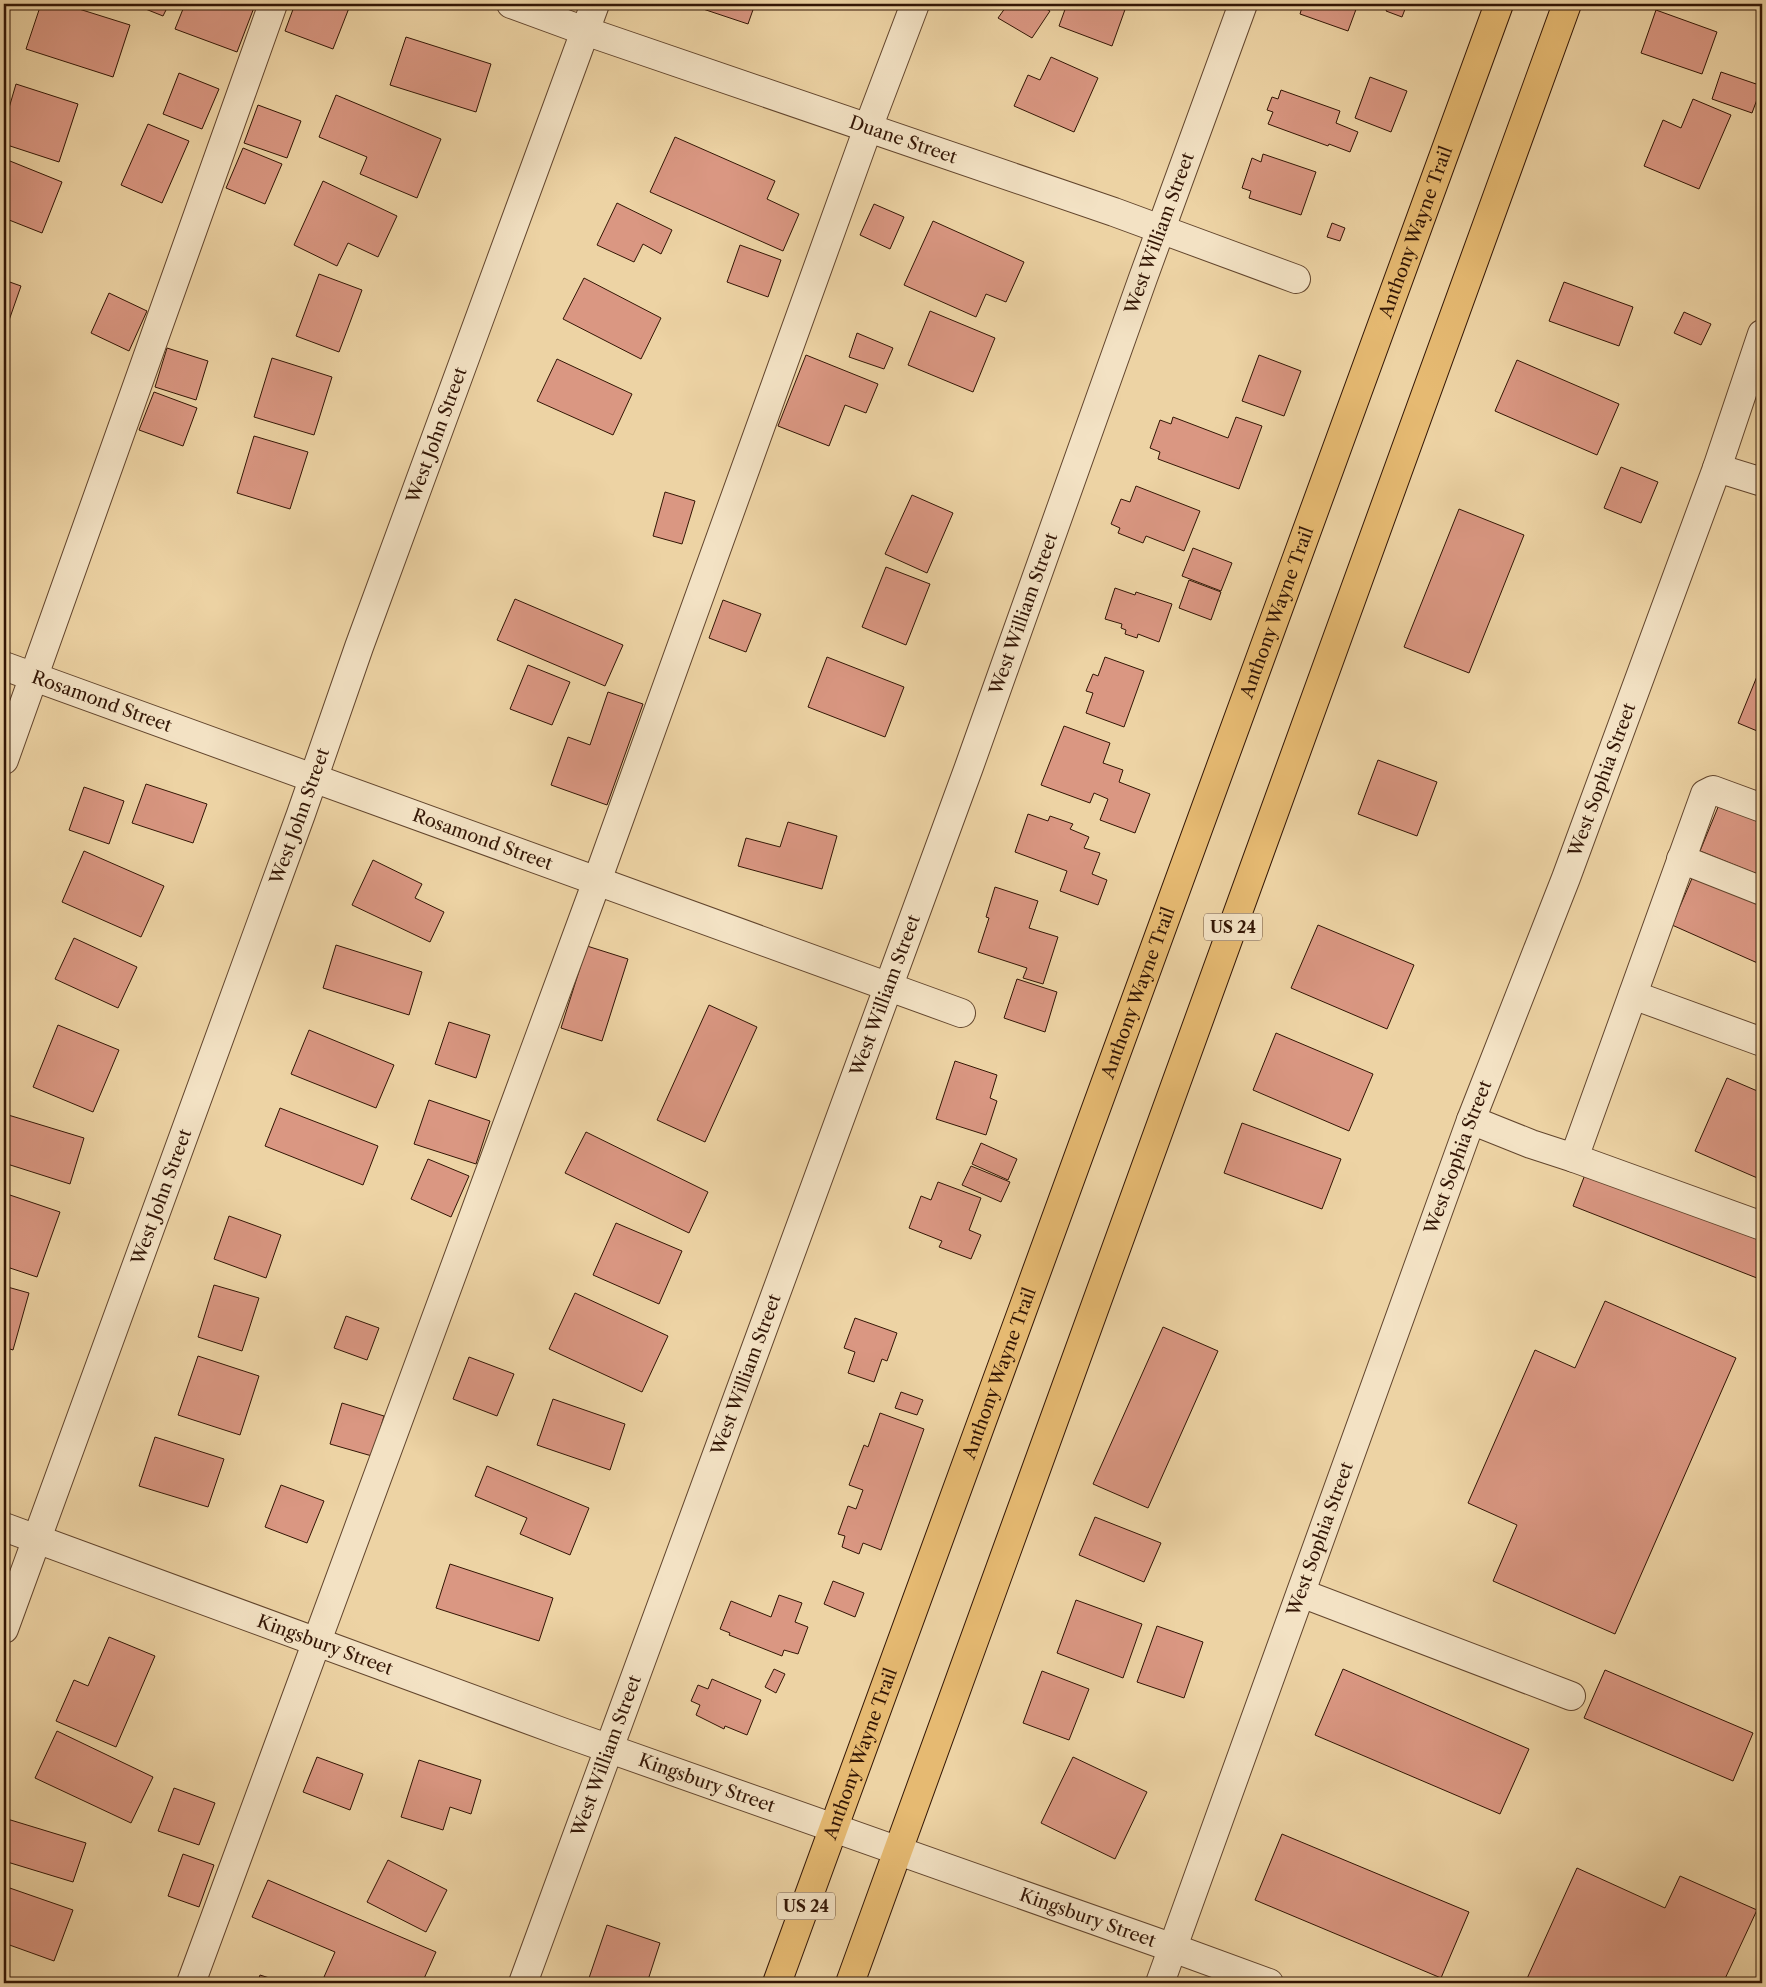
<svg xmlns="http://www.w3.org/2000/svg" width="1766" height="1987" font-family="'Libre Caslon Text',serif">
  <style>
    .building { fill: #da9782; stroke: #331605 }
    .lines { fill: none; stroke-linecap: round; stroke-linejoin: round }
    .minor-casing { stroke: #62452d; stroke-width: 30 }
    .highway-casing { stroke: #331605; stroke-width: 30 }
    .minor { stroke: #f3e2c4; stroke-width: 28 }
    .highway { stroke: #e6ba72; stroke-width: 28 }
    .labels { text-anchor: middle; dominant-baseline: central; stroke-width: 4; stroke-linejoin: round; paint-order: stroke }
    .shield { fill: #f3e2c4; stroke: #6d533e; stroke-width: 1 }
    .shield-label { font-size: 16px; font-weight: bold; fill: #331605 }
    .street-label { font-size: 18px; fill: #331605; stroke: #f3e2c4 }
  </style>
  <rect width="100%" height="100%" fill="#edd3a4"/>
  <filter id="stains"><feTurbulence type="fractalNoise" baseFrequency=".004" numOctaves="4"/><feColorMatrix values="0 0 0 0 .2 0 0 0 0 .09 0 0 0 0 .02 0 0 0 .5 -.17"/></filter>
  <radialGradient id="worn" r=".72"><stop offset=".6" stop-color="#630" stop-opacity="0"/><stop offset="1" stop-color="#630" stop-opacity=".3"/></radialGradient>
  <path class="building" d="M 41,4 L 63,4 L 130,25 L 113,77 L 26,49 Z
    M 133,4 L 169,4 L 163,16 Z
    M 185,4 L 251,4 L 255,5 L 237,52 L 175,29 Z
    M 295,4 L 338,4 L 349,8 L 333,49 L 285,31 Z
    M 688,4 L 755,4 L 748,24 Z
    M 1008,4 L 1037,4 L 1050,11 L 1032,38 L 998,18 Z
    M 1067,4 L 1127,4 L 1112,46 L 1059,26 Z
    M 1303,4 L 1311,5 L 1311,4 L 1358,4 L 1348,31 L 1300,14 Z
    M 1389,4 L 1407,4 L 1402,17 L 1386,11 Z
    M 1656,10 L 1717,32 L 1702,74 L 1641,53 Z
    M 406,37 L 491,64 L 476,112 L 390,85 Z
    M 1051,57 L 1098,78 L 1074,132 L 1014,106 L 1028,75 L 1040,80 Z
    M 1721,72 L 1762,86 L 1752,113 L 1712,99 Z
    M 179,73 L 219,89 L 202,129 L 163,114 Z
    M 1370,77 L 1407,91 L 1391,132 L 1355,118 Z
    M 16,84 L 78,104 L 59,162 L 4,144 L 4,125 Z
    M 1281,90 L 1340,111 L 1336,123 L 1358,132 L 1350,152 L 1329,144 L 1328,146 L 1268,124 L 1273,112 L 1267,110 L 1272,97 L 1278,99 Z
    M 336,95 L 441,139 L 417,198 L 360,174 L 367,157 L 319,137 Z
    M 1693,99 L 1731,115 L 1699,189 L 1644,166 L 1663,120 L 1681,128 Z
    M 258,105 L 301,121 L 287,158 L 244,143 Z
    M 148,124 L 189,141 L 162,203 L 121,185 Z
    M 675,137 L 775,181 L 767,199 L 799,214 L 783,251 L 650,192 Z
    M 243,148 L 282,164 L 265,204 L 226,188 Z
    M 1263,154 L 1316,172 L 1301,215 L 1249,198 L 1251,191 L 1242,188 L 1252,158 L 1261,162 Z
    M 5,159 L 62,182 L 42,233 L 4,218 Z
    M 323,181 L 397,216 L 378,257 L 348,243 L 337,266 L 294,245 Z
    M 617,203 L 672,230 L 661,254 L 643,244 L 634,262 L 597,245 Z
    M 874,204 L 904,217 L 890,249 L 860,235 Z
    M 933,221 L 1024,262 L 1006,302 L 986,294 L 976,317 L 904,285 Z
    M 1332,223 L 1345,228 L 1340,241 L 1327,237 Z
    M 740,245 L 781,260 L 768,297 L 727,282 Z
    M 319,274 L 362,290 L 339,352 L 296,336 Z
    M 584,278 L 661,318 L 641,359 L 563,319 Z
    M 4,280 L 21,286 L 6,329 L 4,329 Z
    M 1564,282 L 1633,307 L 1619,346 L 1549,321 Z
    M 109,293 L 147,311 L 129,351 L 91,333 Z
    M 930,311 L 995,338 L 973,392 L 908,365 Z
    M 1684,312 L 1711,324 L 1701,345 L 1674,333 Z
    M 857,333 L 893,348 L 884,369 L 849,357 Z
    M 167,348 L 208,361 L 196,400 L 155,387 Z
    M 806,355 L 878,384 L 866,413 L 845,405 L 829,446 L 778,426 Z
    M 1259,355 L 1301,371 L 1284,416 L 1242,401 Z
    M 272,358 L 332,377 L 314,435 L 254,417 Z
    M 557,359 L 632,394 L 613,435 L 537,401 Z
    M 1517,360 L 1619,404 L 1597,455 L 1495,411 Z
    M 154,392 L 197,408 L 183,446 L 139,430 Z
    M 1173,417 L 1228,438 L 1236,417 L 1262,426 L 1239,489 L 1158,459 L 1160,452 L 1150,448 L 1160,420 L 1171,424 Z
    M 254,436 L 308,452 L 290,509 L 237,493 Z
    M 1621,467 L 1658,482 L 1641,523 L 1604,508 Z
    M 1136,486 L 1200,511 L 1184,551 L 1146,536 L 1143,543 L 1118,533 L 1120,528 L 1111,524 L 1121,499 L 1130,502 Z
    M 665,492 L 695,501 L 682,544 L 653,536 Z
    M 912,495 L 953,513 L 927,573 L 885,554 Z
    M 1459,509 L 1524,535 L 1469,673 L 1404,647 Z
    M 1193,548 L 1232,563 L 1221,591 L 1182,576 Z
    M 886,567 L 930,584 L 906,645 L 862,627 Z
    M 1189,580 L 1221,592 L 1211,620 L 1179,608 Z
    M 1115,588 L 1135,595 L 1136,592 L 1172,604 L 1159,642 L 1138,634 L 1137,638 L 1125,634 L 1126,630 L 1121,628 L 1122,624 L 1105,619 Z
    M 515,599 L 623,645 L 605,686 L 497,640 Z
    M 723,600 L 761,614 L 746,652 L 709,638 Z
    M 827,657 L 904,687 L 885,737 L 808,707 Z
    M 1105,657 L 1144,671 L 1124,727 L 1086,713 L 1093,693 L 1086,691 L 1093,674 L 1098,676 Z
    M 1762,664 L 1762,733 L 1738,723 Z
    M 528,665 L 570,682 L 552,725 L 510,709 Z
    M 608,692 L 643,704 L 607,805 L 551,785 L 568,737 L 590,745 Z
    M 1064,726 L 1110,743 L 1103,763 L 1123,770 L 1119,782 L 1150,794 L 1135,833 L 1100,820 L 1108,799 L 1094,793 L 1090,803 L 1041,785 Z
    M 1378,760 L 1437,782 L 1417,836 L 1358,814 Z
    M 146,784 L 207,804 L 193,843 L 132,823 Z
    M 84,787 L 124,801 L 109,844 L 69,830 Z
    M 1721,800 L 1762,818 L 1762,876 L 1700,851 Z
    M 1028,814 L 1048,821 L 1050,816 L 1073,824 L 1070,829 L 1089,837 L 1084,848 L 1100,853 L 1092,874 L 1107,880 L 1098,905 L 1060,891 L 1067,871 L 1015,852 Z
    M 788,822 L 837,836 L 822,889 L 738,866 L 746,838 L 780,847 Z
    M 84,851 L 164,886 L 141,937 L 62,902 Z
    M 373,860 L 422,884 L 415,898 L 444,912 L 430,942 L 352,905 Z
    M 1693,876 L 1762,906 L 1762,965 L 1672,925 Z
    M 995,887 L 1038,901 L 1029,928 L 1058,937 L 1043,984 L 1023,978 L 1027,968 L 978,952 L 989,918 L 986,917 Z
    M 1318,925 L 1414,965 L 1387,1029 L 1291,988 Z
    M 74,938 L 137,967 L 118,1008 L 55,979 Z
    M 336,945 L 422,972 L 409,1015 L 323,988 Z
    M 587,946 L 628,959 L 602,1041 L 561,1028 Z
    M 1017,979 L 1057,992 L 1045,1032 L 1004,1018 Z
    M 709,1005 L 757,1027 L 705,1142 L 657,1120 Z
    M 449,1022 L 490,1035 L 476,1078 L 435,1064 Z
    M 58,1025 L 119,1050 L 93,1112 L 33,1087 Z
    M 309,1030 L 394,1065 L 376,1108 L 291,1074 Z
    M 1276,1033 L 1373,1074 L 1349,1131 L 1253,1090 Z
    M 955,1061 L 997,1075 L 990,1098 L 997,1101 L 986,1135 L 936,1119 Z
    M 1727,1078 L 1762,1093 L 1762,1180 L 1695,1151 Z
    M 429,1100 L 490,1121 L 476,1164 L 414,1144 Z
    M 280,1108 L 378,1146 L 363,1185 L 265,1146 Z
    M 5,1114 L 84,1138 L 70,1184 L 4,1163 L 4,1120 Z
    M 1242,1123 L 1341,1159 L 1322,1209 L 1224,1173 Z
    M 586,1132 L 708,1192 L 689,1233 L 565,1173 Z
    M 981,1143 L 1017,1159 L 1008,1180 L 972,1164 Z
    M 428,1159 L 469,1176 L 451,1217 L 411,1199 Z
    M 971,1166 L 1010,1182 L 1001,1202 L 962,1185 Z
    M 1586,1172 L 1762,1241 L 1762,1280 L 1573,1206 Z
    M 938,1182 L 981,1198 L 969,1230 L 981,1235 L 971,1259 L 939,1247 L 942,1241 L 909,1228 L 921,1196 L 931,1200 Z
    M 4,1193 L 60,1212 L 37,1277 L 4,1266 Z
    M 229,1216 L 281,1235 L 266,1278 L 214,1259 Z
    M 616,1223 L 682,1251 L 659,1304 L 593,1275 Z
    M 214,1285 L 259,1298 L 242,1351 L 198,1337 Z
    M 4,1286 L 29,1293 L 13,1350 L 4,1347 Z
    M 575,1293 L 668,1336 L 642,1392 L 549,1349 Z
    M 1605,1301 L 1736,1358 L 1615,1634 L 1493,1581 L 1517,1525 L 1468,1503 L 1535,1350 L 1575,1368 Z
    M 346,1316 L 379,1328 L 367,1360 L 334,1348 Z
    M 855,1318 L 897,1333 L 887,1361 L 882,1359 L 874,1382 L 848,1373 L 855,1352 L 844,1348 Z
    M 1163,1327 L 1218,1351 L 1148,1508 L 1093,1484 Z
    M 198,1356 L 259,1376 L 240,1435 L 178,1415 Z
    M 469,1357 L 514,1374 L 497,1416 L 453,1399 Z
    M 901,1392 L 923,1400 L 917,1415 L 895,1408 Z
    M 553,1399 L 625,1424 L 610,1470 L 537,1445 Z
    M 342,1403 L 384,1416 L 372,1456 L 330,1444 Z
    M 880,1413 L 924,1429 L 881,1550 L 863,1543 L 859,1554 L 842,1547 L 845,1536 L 838,1534 L 848,1506 L 856,1509 L 863,1490 L 849,1485 L 864,1445 L 868,1447 Z
    M 155,1437 L 224,1459 L 208,1507 L 139,1486 Z
    M 487,1466 L 589,1508 L 570,1555 L 520,1534 L 527,1518 L 475,1496 Z
    M 281,1485 L 324,1501 L 307,1543 L 265,1527 Z
    M 1095,1517 L 1161,1543 L 1144,1582 L 1079,1555 Z
    M 450,1564 L 553,1598 L 539,1641 L 436,1608 Z
    M 833,1581 L 864,1593 L 855,1617 L 824,1604 Z
    M 779,1595 L 802,1603 L 795,1622 L 808,1627 L 798,1654 L 784,1650 L 782,1656 L 729,1635 L 730,1633 L 720,1629 L 731,1601 L 771,1617 Z
    M 1076,1600 L 1142,1624 L 1123,1678 L 1057,1653 Z
    M 1157,1626 L 1203,1642 L 1184,1698 L 1137,1682 Z
    M 109,1637 L 155,1656 L 116,1747 L 56,1721 L 74,1680 L 88,1686 Z
    M 774,1669 L 785,1674 L 776,1693 L 765,1687 Z
    M 1343,1669 L 1529,1749 L 1500,1814 L 1315,1735 Z
    M 1605,1670 L 1753,1733 L 1733,1781 L 1584,1718 Z
    M 1042,1671 L 1089,1689 L 1069,1740 L 1023,1723 Z
    M 712,1679 L 761,1700 L 747,1735 L 725,1726 L 724,1729 L 696,1715 L 700,1705 L 691,1701 L 698,1685 L 708,1689 Z
    M 57,1731 L 153,1777 L 131,1823 L 35,1778 Z
    M 317,1757 L 363,1774 L 350,1810 L 303,1792 Z
    M 1073,1757 L 1147,1792 L 1115,1859 L 1041,1823 Z
    M 419,1760 L 481,1780 L 471,1814 L 450,1807 L 443,1830 L 401,1817 Z
    M 174,1788 L 215,1803 L 199,1845 L 158,1831 Z
    M 4,1818 L 86,1843 L 73,1882 L 4,1861 Z
    M 1282,1834 L 1469,1912 L 1441,1978 L 1255,1900 Z
    M 183,1854 L 214,1865 L 199,1907 L 168,1896 Z
    M 388,1860 L 447,1890 L 426,1932 L 367,1902 Z
    M 1577,1868 L 1665,1908 L 1680,1876 L 1757,1910 L 1723,1983 L 1525,1983 Z
    M 268,1880 L 436,1952 L 422,1983 L 339,1983 L 324,1977 L 335,1952 L 252,1917 Z
    M 4,1886 L 73,1910 L 54,1961 L 4,1943 Z
    M 607,1925 L 660,1943 L 647,1983 L 604,1983 L 589,1978 Z
    M 260,1975 L 285,1983 L 257,1983 Z"/>
  <g class="lines">
    <g class="minor-casing">
      <g id="minor">
        <path id="s1" d="M 511,4 L 585,31 L 1114,212 L 1296,279"/>
        <path d="M 1717,468 L 1762,482"/>
        <path id="s2" d="M 4,666 L 961,1013"/>
        <path d="M 4,760 L 273,4"/>
        <path d="M 1681,859 L 1762,891"/>
        <path d="M 1633,995 L 1762,1042"/>
        <path d="M 1471,1120 L 1531,1144 L 1574,1158 L 1705,794 L 1713,790 L 1762,808"/>
        <path d="M 1574,1158 L 1762,1226"/>
        <path id="s3" d="M 4,1527 L 562,1732 L 1173,1948 L 1269,1983"/>
        <path d="M 1301,1593 L 1571,1696"/>
        <path id="s4" d="M 4,1629 L 301,814 L 359,647 L 595,4"/>
        <path d="M 191,1983 L 597,881 L 868,128 L 915,4"/>
        <path id="s5" d="M 523,1983 L 969,767 L 1143,278 L 1243,4"/>
        <path id="s6" d="M 1160,1983 L 1471,1120 L 1566,878 L 1717,468 L 1762,334"/>
      </g>
    </g>
    <g class="highway-casing">
      <g id="highway">
        <path id="s7" d="M 777,1983 L 1499,4"/>
        <path d="M 850,1983 L 1567,4"/>
      </g>
    </g>
    <use href="#minor" class="minor"/>
    <use href="#highway" class="highway"/>
  </g>
  <g class="labels">
    <g class="shield">
      <rect x="1204" y="913.5" width="58" height="27" rx="4"/>
      <rect x="777" y="1892.5" width="58" height="27" rx="4"/>
    </g>
    <g class="shield-label">
      <text x="1233" y="927">US 24</text>
      <text x="806" y="1906">US 24</text>
    </g>
    <g class="street-label">
      <text stroke="none"><textPath href="#s1" startOffset="415">Duane Street</textPath></text>
      <text stroke="none"><textPath href="#s5" startOffset="1862">West William Street</textPath></text>
      <text stroke="none"><textPath href="#s7" startOffset="1864">Anthony Wayne Trail</textPath></text>
      <text stroke="none"><textPath href="#s4" startOffset="1270">West John Street</textPath></text>
      <text stroke="none"><textPath href="#s7" startOffset="1459">Anthony Wayne Trail</textPath></text>
      <text stroke="none"><textPath href="#s5" startOffset="1458">West William Street</textPath></text>
      <text stroke="none"><textPath href="#s2" startOffset="104">Rosamond Street</textPath></text>
      <text stroke="none"><textPath href="#s6" startOffset="1282">West Sophia Street</textPath></text>
      <text stroke="none"><textPath href="#s4" startOffset="865">West John Street</textPath></text>
      <text stroke="none"><textPath href="#s2" startOffset="509">Rosamond Street</textPath></text>
      <text stroke="none"><textPath href="#s7" startOffset="1054">Anthony Wayne Trail</textPath></text>
      <text stroke="none"><textPath href="#s5" startOffset="1052">West William Street</textPath></text>
      <text stroke="none"><textPath href="#s6" startOffset="878">West Sophia Street</textPath></text>
      <text stroke="none"><textPath href="#s4" startOffset="460">West John Street</textPath></text>
      <text stroke="none"><textPath href="#s5" startOffset="648">West William Street</textPath></text>
      <text stroke="none"><textPath href="#s7" startOffset="649">Anthony Wayne Trail</textPath></text>
      <text stroke="none"><textPath href="#s6" startOffset="472">West Sophia Street</textPath></text>
      <text stroke="none"><textPath href="#s3" startOffset="342">Kingsbury Street</textPath></text>
      <text stroke="none"><textPath href="#s5" startOffset="242">West William Street</textPath></text>
      <text stroke="none"><textPath href="#s7" startOffset="244">Anthony Wayne Trail</textPath></text>
      <text stroke="none"><textPath href="#s3" startOffset="748">Kingsbury Street</textPath></text>
      <text stroke="none"><textPath href="#s3" startOffset="1152">Kingsbury Street</textPath></text>
    </g>
  </g>
  <rect width="1766" height="1987" fill="none" stroke="#edd3a4" stroke-width="20"/>
  <rect x="5" y="5" width="1756" height="1977" fill="none" stroke="#331605" stroke-width="2.5"/>
  <rect x="10" y="10" width="1746" height="1967" fill="none" stroke="#331605"/>
  <rect width="100%" height="100%" filter="url(#stains)"/>
  <rect width="100%" height="100%" fill="url(#worn)"/>
</svg>
